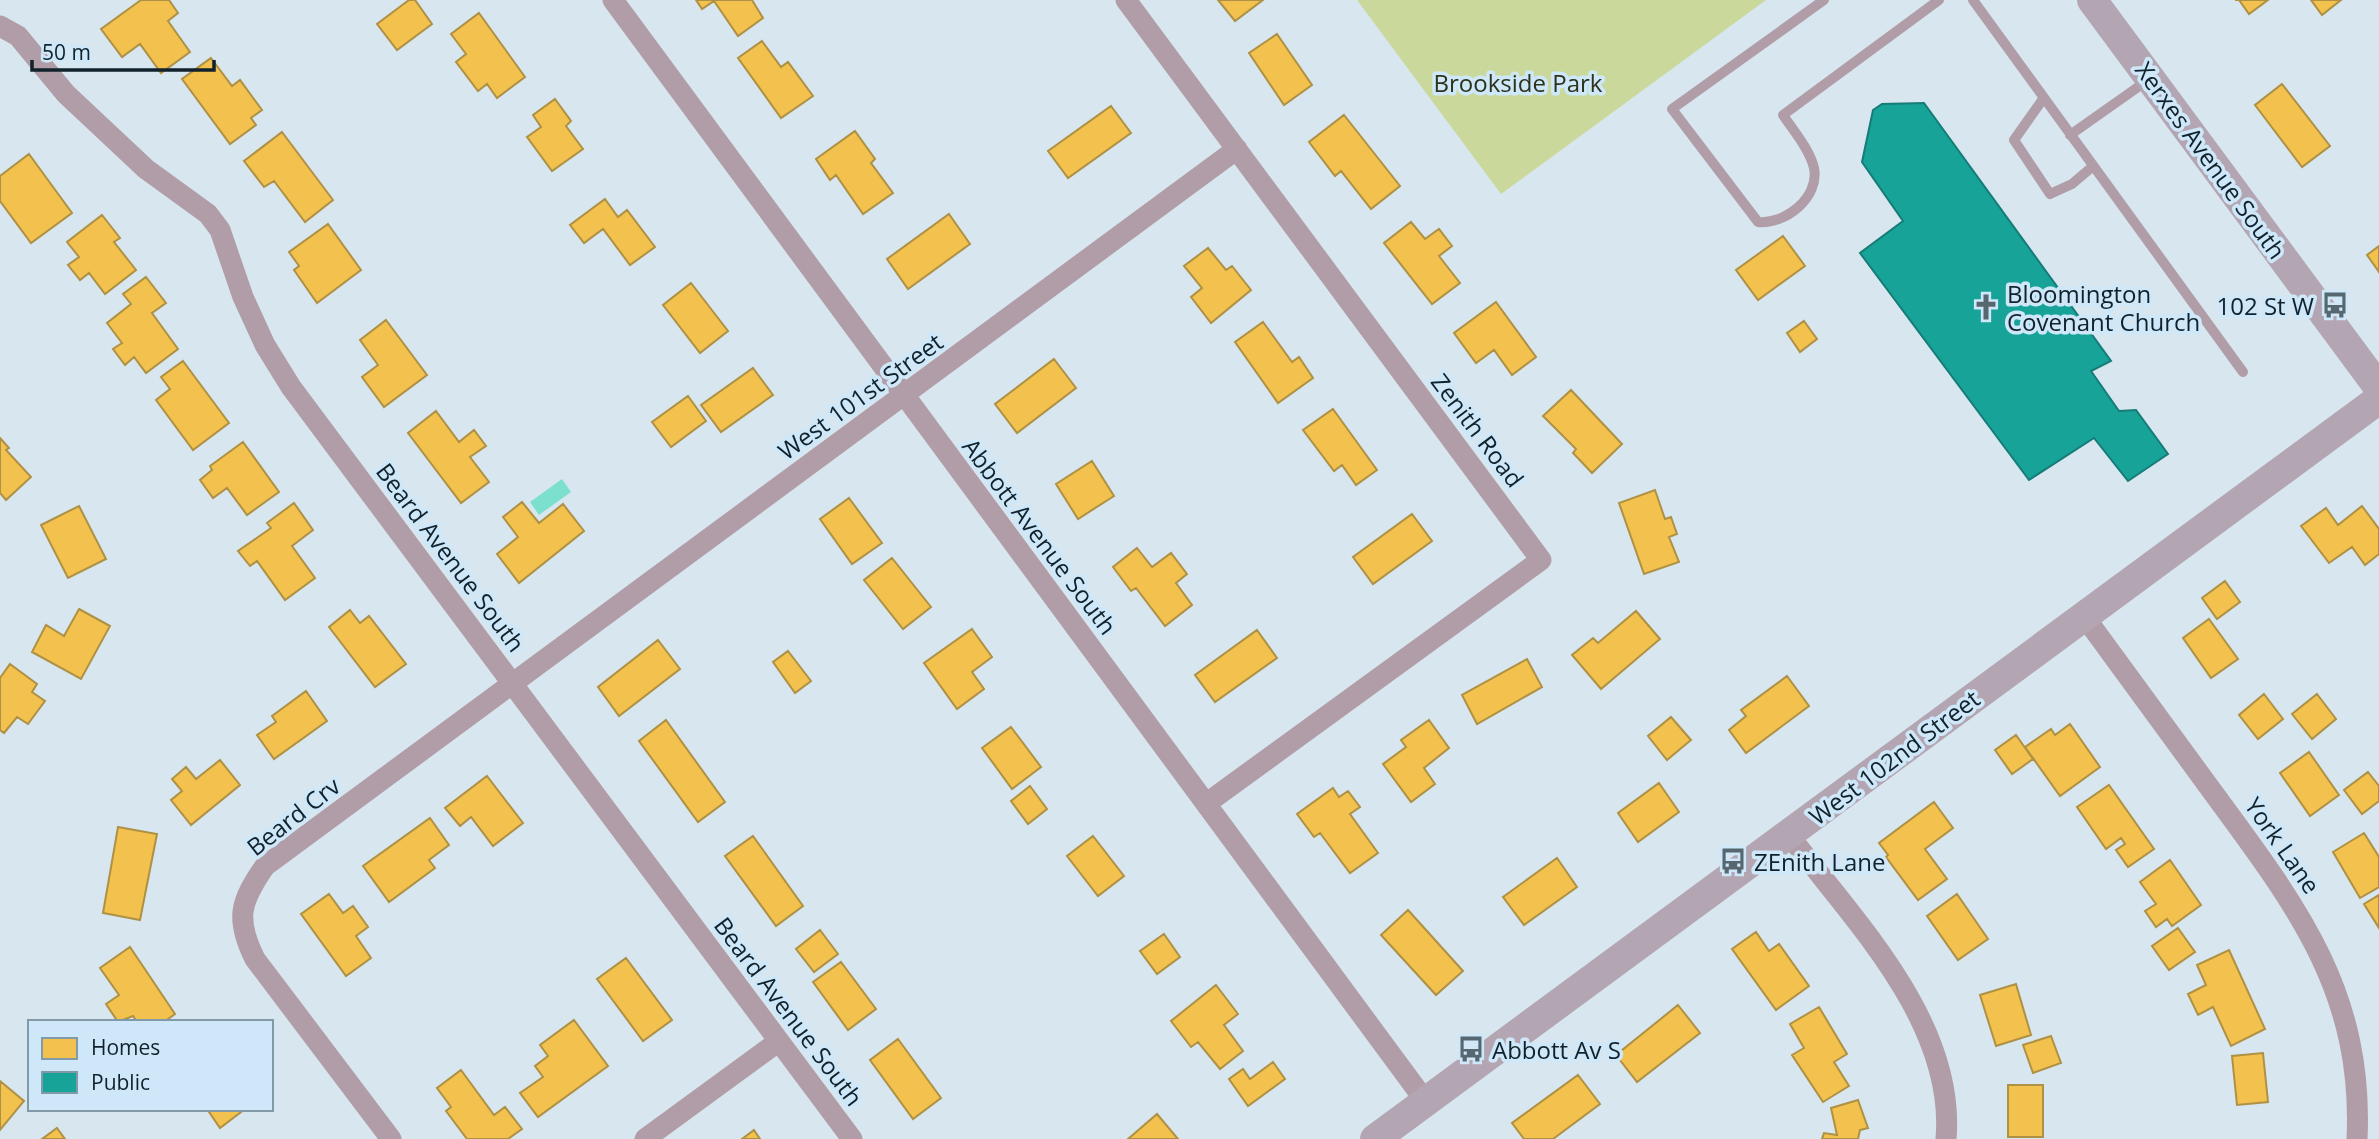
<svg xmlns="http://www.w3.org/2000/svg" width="2379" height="1139" font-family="'Open Sans',sans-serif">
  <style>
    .green { fill: #cad99b }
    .water { fill: #7ce0ce }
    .homes { fill: #f2c14e; stroke: #ae9144; stroke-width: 2 }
    .public { fill: #17a398; stroke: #157c78; stroke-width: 2 }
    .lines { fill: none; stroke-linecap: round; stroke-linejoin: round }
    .lane { stroke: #b19da7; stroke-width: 10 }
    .street { stroke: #b19da7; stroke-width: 21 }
    .secondary { stroke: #b3a5b1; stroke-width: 30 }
    .labels { text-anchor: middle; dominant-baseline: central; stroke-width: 7; stroke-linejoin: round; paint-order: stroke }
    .park-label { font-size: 24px; fill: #2e321b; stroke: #cee8f9 }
    .street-label { font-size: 24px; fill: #11222c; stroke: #cee8f9 }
    .poi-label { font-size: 24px; fill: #11222c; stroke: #cee8f9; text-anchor: start }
  </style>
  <rect width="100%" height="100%" fill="#d8e6ef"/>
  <path class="green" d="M 1357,0 L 1766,0 L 1501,194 Z"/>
  <path class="water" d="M 562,479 L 571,492 L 539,515 L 530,502 Z"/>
  <path class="homes" d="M 141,0 L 169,0 L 178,13 L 168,21 L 190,52 L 161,73 L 140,44 L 122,57 L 101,29 Z
    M 409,0 L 415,0 L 432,24 L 397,50 L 377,24 Z
    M 696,0 L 752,0 L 763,18 L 738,36 L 714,1 L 702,9 Z
    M 1218,0 L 1263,0 L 1235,21 Z
    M 2235,0 L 2268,0 L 2249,14 L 2239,0 Z
    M 2311,0 L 2341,0 L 2322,15 Z
    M 479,13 L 525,77 L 497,98 L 487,84 L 478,91 L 456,62 L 466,54 L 451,34 Z
    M 1277,34 L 1312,85 L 1284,105 L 1249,53 Z
    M 762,41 L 781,67 L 788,62 L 813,96 L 781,118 L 738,58 Z
    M 211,58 L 232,86 L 240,80 L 262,110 L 251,118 L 256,125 L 230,144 L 182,79 Z
    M 2282,84 L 2330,146 L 2302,167 L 2255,105 Z
    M 555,99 L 571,121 L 566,126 L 583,149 L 552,171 L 527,137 L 541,127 L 533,115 Z
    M 1111,106 L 1131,133 L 1068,178 L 1048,151 Z
    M 1344,115 L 1400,186 L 1371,209 L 1341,171 L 1335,176 L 1309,142 Z
    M 855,131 L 875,159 L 871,163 L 893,193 L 863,214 L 836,175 L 830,180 L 816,159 Z
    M 282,132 L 333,200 L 305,222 L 274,181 L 264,187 L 244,161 Z
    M 29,154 L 72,213 L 31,243 L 0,201 L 0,176 Z
    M 605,199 L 618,217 L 627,210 L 655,247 L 630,265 L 603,229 L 584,243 L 570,225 Z
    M 949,214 L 970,244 L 908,289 L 887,259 Z
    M 102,215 L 120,238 L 114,242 L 136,270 L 105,294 L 89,273 L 80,280 L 68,265 L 79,257 L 67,242 Z
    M 1411,222 L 1425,239 L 1439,229 L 1452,246 L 1439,256 L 1460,283 L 1432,304 L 1384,243 Z
    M 328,224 L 361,270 L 317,303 L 294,270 L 299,266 L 289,252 Z
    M 1783,236 L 1805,266 L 1758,300 L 1736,270 Z
    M 2379,246 L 2379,272 L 2367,255 Z
    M 1208,248 L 1226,270 L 1232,266 L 1251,290 L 1211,323 L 1191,297 L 1202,288 L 1184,266 Z
    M 146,277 L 166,303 L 152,313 L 178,349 L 146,373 L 134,357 L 125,365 L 113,349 L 122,343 L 107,323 L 131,304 L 123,294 Z
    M 691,283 L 728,331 L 700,353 L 663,305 Z
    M 1496,302 L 1536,357 L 1512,375 L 1494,350 L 1476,363 L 1454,333 Z
    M 386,320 L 427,375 L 384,407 L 362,377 L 378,365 L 360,340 Z
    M 1804,321 L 1817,339 L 1800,352 L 1787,333 Z
    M 1263,322 L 1292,362 L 1299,357 L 1313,378 L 1278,403 L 1235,342 Z
    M 1054,359 L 1076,388 L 1017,433 L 995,404 Z
    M 183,361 L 229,423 L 193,450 L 156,400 L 170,389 L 161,377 Z
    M 753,368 L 773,395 L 721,432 L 701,405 Z
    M 1571,390 L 1622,444 L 1592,473 L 1573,453 L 1576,449 L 1543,416 Z
    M 688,396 L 706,421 L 671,447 L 652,422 Z
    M 1333,409 L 1377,470 L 1356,485 L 1342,465 L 1334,471 L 1303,430 Z
    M 436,411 L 459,442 L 474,430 L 486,446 L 470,457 L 489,482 L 461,503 L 408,433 Z
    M 0,438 L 9,448 L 6,450 L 31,477 L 6,500 L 0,493 Z
    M 243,442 L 279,492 L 247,515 L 227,488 L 213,498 L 200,480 L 212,470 L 210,466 Z
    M 1092,461 L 1114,496 L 1078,519 L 1056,484 Z
    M 1655,490 L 1665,519 L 1671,517 L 1677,534 L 1669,537 L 1679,562 L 1644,574 L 1619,503 Z
    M 849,498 L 882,543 L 852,564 L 820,519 Z
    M 522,502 L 539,523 L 563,504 L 584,531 L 519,583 L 497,554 L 518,537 L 503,517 Z
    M 294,503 L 313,530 L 292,546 L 315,578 L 285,600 L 257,561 L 250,566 L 238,551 L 271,528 L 267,523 Z
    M 79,506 L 106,559 L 68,578 L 41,525 Z
    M 2362,506 L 2379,529 L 2379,554 L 2365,565 L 2352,547 L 2329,563 L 2301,526 L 2326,508 L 2338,525 Z
    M 1412,514 L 1432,541 L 1373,584 L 1353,557 Z
    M 1137,548 L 1152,567 L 1171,553 L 1187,574 L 1176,583 L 1192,605 L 1165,626 L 1136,588 L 1131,591 L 1113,567 Z
    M 892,558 L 931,607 L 903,629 L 864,580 Z
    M 2225,581 L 2240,602 L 2217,619 L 2202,598 Z
    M 79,609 L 110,626 L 81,679 L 32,652 L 46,625 L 64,636 Z
    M 350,610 L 360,623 L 369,616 L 406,664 L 375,687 L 329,627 Z
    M 1636,611 L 1660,639 L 1601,689 L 1572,655 L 1593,638 L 1598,643 Z
    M 2209,619 L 2238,659 L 2211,678 L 2183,638 Z
    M 972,629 L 992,657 L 972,672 L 984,689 L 957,709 L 924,663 Z
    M 1257,630 L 1277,658 L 1215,702 L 1195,675 Z
    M 658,640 L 680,669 L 619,716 L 598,687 Z
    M 788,651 L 811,681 L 795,693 L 773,662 Z
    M 1527,659 L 1542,687 L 1477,724 L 1462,695 Z
    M 10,664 L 37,684 L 32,692 L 45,701 L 28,724 L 17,717 L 4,733 L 0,730 L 0,678 Z
    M 1787,676 L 1809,706 L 1746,753 L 1729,730 L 1746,716 L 1741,710 Z
    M 306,691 L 327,721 L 274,759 L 257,735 L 276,722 L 272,716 Z
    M 2264,694 L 2283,719 L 2258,739 L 2239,715 Z
    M 2317,694 L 2336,719 L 2312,739 L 2292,714 Z
    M 1671,717 L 1691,740 L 1667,760 L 1648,736 Z
    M 666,720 L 725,802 L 698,822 L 639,741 Z
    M 1429,720 L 1449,748 L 1424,768 L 1435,784 L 1411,802 L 1383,764 L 1406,747 L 1401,740 Z
    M 2070,724 L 2100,767 L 2060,796 L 2025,747 L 2051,729 L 2055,735 Z
    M 1011,727 L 1041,767 L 1012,789 L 982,748 Z
    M 2016,735 L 2033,759 L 2012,774 L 1995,750 Z
    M 2309,752 L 2339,795 L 2310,816 L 2280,773 Z
    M 220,760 L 240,785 L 191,825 L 171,800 L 182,791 L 172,779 L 186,767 L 196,779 Z
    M 2368,772 L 2379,786 L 2379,801 L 2362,814 L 2344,790 Z
    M 487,776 L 523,823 L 493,846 L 471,817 L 460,826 L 445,808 Z
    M 1659,783 L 1679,812 L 1638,842 L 1618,813 Z
    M 2109,785 L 2154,849 L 2128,867 L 2116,850 L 2125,844 L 2121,838 L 2106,849 L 2077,807 Z
    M 1030,786 L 1047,809 L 1028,824 L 1011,801 Z
    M 1333,788 L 1339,797 L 1348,791 L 1360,807 L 1350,814 L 1378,853 L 1350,873 L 1320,833 L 1314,837 L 1297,814 Z
    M 1934,802 L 1953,828 L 1925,849 L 1947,879 L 1918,900 L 1886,857 L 1888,855 L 1879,843 Z
    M 430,818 L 449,845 L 429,860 L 435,868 L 389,902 L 363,866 Z
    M 118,827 L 157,834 L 140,920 L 103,913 Z
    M 2364,833 L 2379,857 L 2379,887 L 2360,898 L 2333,852 Z
    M 753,836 L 803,906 L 776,926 L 725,856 Z
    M 1093,836 L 1124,876 L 1098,896 L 1067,856 Z
    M 1557,858 L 1577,887 L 1524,925 L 1503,897 Z
    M 2170,860 L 2201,905 L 2172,926 L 2167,919 L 2156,927 L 2145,911 L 2156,904 L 2140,882 Z
    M 329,894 L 343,913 L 353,906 L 368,927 L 356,936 L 371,958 L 346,976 L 301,914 Z
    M 1957,894 L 1988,939 L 1958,960 L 1927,916 Z
    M 2379,895 L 2379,928 L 2364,904 Z
    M 1408,910 L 1463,971 L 1436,995 L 1381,935 Z
    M 2178,928 L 2195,952 L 2169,970 L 2152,946 Z
    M 820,930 L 838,954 L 814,972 L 796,949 Z
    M 1756,932 L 1769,951 L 1779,944 L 1809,986 L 1776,1010 L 1732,949 Z
    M 1164,934 L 1180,957 L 1157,974 L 1140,951 Z
    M 130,947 L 175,1014 L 164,1022 L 137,1022 L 133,1016 L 118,1022 L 106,1004 L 119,995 L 100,968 Z
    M 2229,950 L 2265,1029 L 2231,1046 L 2213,1007 L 2198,1015 L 2188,994 L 2206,985 L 2197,965 Z
    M 626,958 L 672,1020 L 643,1041 L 597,979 Z
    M 841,962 L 876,1009 L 848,1030 L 813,982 Z
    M 2016,984 L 2031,1035 L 1996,1046 L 1980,995 Z
    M 1216,985 L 1238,1014 L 1224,1025 L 1243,1051 L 1220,1069 L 1198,1042 L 1191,1047 L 1171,1021 Z
    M 1678,1005 L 1700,1033 L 1637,1082 L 1616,1055 Z
    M 1819,1007 L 1847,1054 L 1834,1062 L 1849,1086 L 1823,1102 L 1792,1055 L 1804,1048 L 1790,1024 Z
    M 574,1020 L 608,1066 L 538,1117 L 520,1093 L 543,1077 L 535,1066 L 548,1056 L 540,1045 Z
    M 2051,1036 L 2061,1063 L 2033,1073 L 2023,1045 Z
    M 898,1039 L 941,1098 L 913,1119 L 870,1060 Z
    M 2263,1053 L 2268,1102 L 2237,1105 L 2232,1056 Z
    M 1273,1062 L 1285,1079 L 1248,1106 L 1229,1079 L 1243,1069 L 1250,1079 Z
    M 461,1070 L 494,1115 L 505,1107 L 522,1129 L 508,1139 L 467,1139 L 446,1111 L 451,1107 L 437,1088 Z
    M 1578,1075 L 1600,1104 L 1553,1139 L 1524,1139 L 1512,1123 Z
    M 0,1081 L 24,1101 L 0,1130 Z
    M 2008,1085 L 2043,1085 L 2043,1137 L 2008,1137 Z
    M 1858,1100 L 1868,1128 L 1860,1130 L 1858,1139 L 1822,1139 L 1824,1133 L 1837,1135 L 1831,1108 Z
    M 207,1109 L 245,1109 L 220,1128 Z
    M 1157,1114 L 1178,1139 L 1128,1139 Z
    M 57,1128 L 65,1139 L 42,1139 Z
    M 754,1130 L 760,1139 L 742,1139 Z"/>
  <path class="public" d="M 1924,103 L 2111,361 L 2091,371 L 2119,411 L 2136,410 L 2168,454 L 2128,481 L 2094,438 L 2029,480 L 1860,253 L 1903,221 L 1862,162 L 1873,110 L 1882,104 Z"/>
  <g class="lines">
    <path class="lane" d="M 1824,0 L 1672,109 L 1758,222 C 1784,225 1820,198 1814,168 C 1810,150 1793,130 1783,115 L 1939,0
      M 1973,0 L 2243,372
      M 2043,99 L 2014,140 L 2050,194 L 2072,184 L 2092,167
      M 2070,135 L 2148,80"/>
    <path class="street" d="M 613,0 L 1426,1102
      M 1126,0 L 1541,560 L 1207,803
      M 0,26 L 18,36 L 66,94 L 146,169 L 208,214 L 220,230 L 243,297 L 265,345 L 291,387 L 852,1139
      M 2084,616 C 2127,674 2169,733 2212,791 C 2295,904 2364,991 2357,1139
      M 1789,835 C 1855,922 1956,1023 1946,1139
      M 391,1139 L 255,959 C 235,919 240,902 265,866 L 1237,149
      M 645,1139 L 779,1041"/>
    <path class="secondary" d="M 2092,0 L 2379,388
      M 1375,1139 L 2379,399"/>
  </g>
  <defs>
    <g id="bus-bare" transform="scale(2.1)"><path d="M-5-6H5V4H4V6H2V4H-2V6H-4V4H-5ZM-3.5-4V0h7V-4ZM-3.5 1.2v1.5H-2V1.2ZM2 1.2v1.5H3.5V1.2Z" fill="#576770" stroke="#cee8f9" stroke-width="2.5" paint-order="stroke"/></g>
    <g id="church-bare" transform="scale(2.1)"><path d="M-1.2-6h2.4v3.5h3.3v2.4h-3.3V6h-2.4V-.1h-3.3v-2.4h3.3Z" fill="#576770" stroke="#cee8f9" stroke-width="2.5" paint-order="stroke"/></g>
  </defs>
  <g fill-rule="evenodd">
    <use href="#bus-bare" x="2335" y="305"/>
    <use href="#church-bare" x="1986" y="307"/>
    <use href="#bus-bare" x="1733" y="861"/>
    <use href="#bus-bare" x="1471" y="1049"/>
  </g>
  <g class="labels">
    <g class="park-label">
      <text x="1518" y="82">Brookside Park</text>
    </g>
    <g class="street-label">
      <text transform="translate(2211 160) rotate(54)">Xerxes Avenue South</text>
      <text transform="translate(860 396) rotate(-36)">West 101st Street</text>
      <text transform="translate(1478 430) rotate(53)">Zenith Road</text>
      <text transform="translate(1040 536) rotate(53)">Abbott Avenue South</text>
      <text transform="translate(451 557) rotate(53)">Beard Avenue South</text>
      <text transform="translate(1894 757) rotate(-37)">West 102nd Street</text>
      <text transform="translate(293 816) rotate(-38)">Beard Crv</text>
      <text transform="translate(2283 845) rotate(55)">York Lane</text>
      <text transform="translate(789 1011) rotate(53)">Beard Avenue South</text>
    </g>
    <g class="poi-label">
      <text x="2007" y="293">Bloomington<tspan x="2007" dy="28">Covenant Church</tspan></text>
      <text x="2314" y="305" text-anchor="end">102 St W</text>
      <text x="1754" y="861">ZEnith Lane</text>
      <text x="1492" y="1049">Abbott Av S</text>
    </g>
  </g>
  <rect x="28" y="1020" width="245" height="91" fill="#cee8f9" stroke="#8299a7" stroke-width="2"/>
  <rect x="42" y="1038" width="35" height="21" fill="#f2c14e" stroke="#8299a7" stroke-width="2"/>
  <text x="91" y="1055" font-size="21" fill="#11222c">Homes</text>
  <rect x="42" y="1072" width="35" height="21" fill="#17a398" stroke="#8299a7" stroke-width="2"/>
  <text x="91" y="1090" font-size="21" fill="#11222c">Public</text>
  <path d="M32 60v10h182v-10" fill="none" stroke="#11222c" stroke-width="3.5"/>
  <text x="42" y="60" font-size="21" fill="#11222c" stroke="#cee8f9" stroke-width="5" paint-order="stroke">50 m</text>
</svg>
